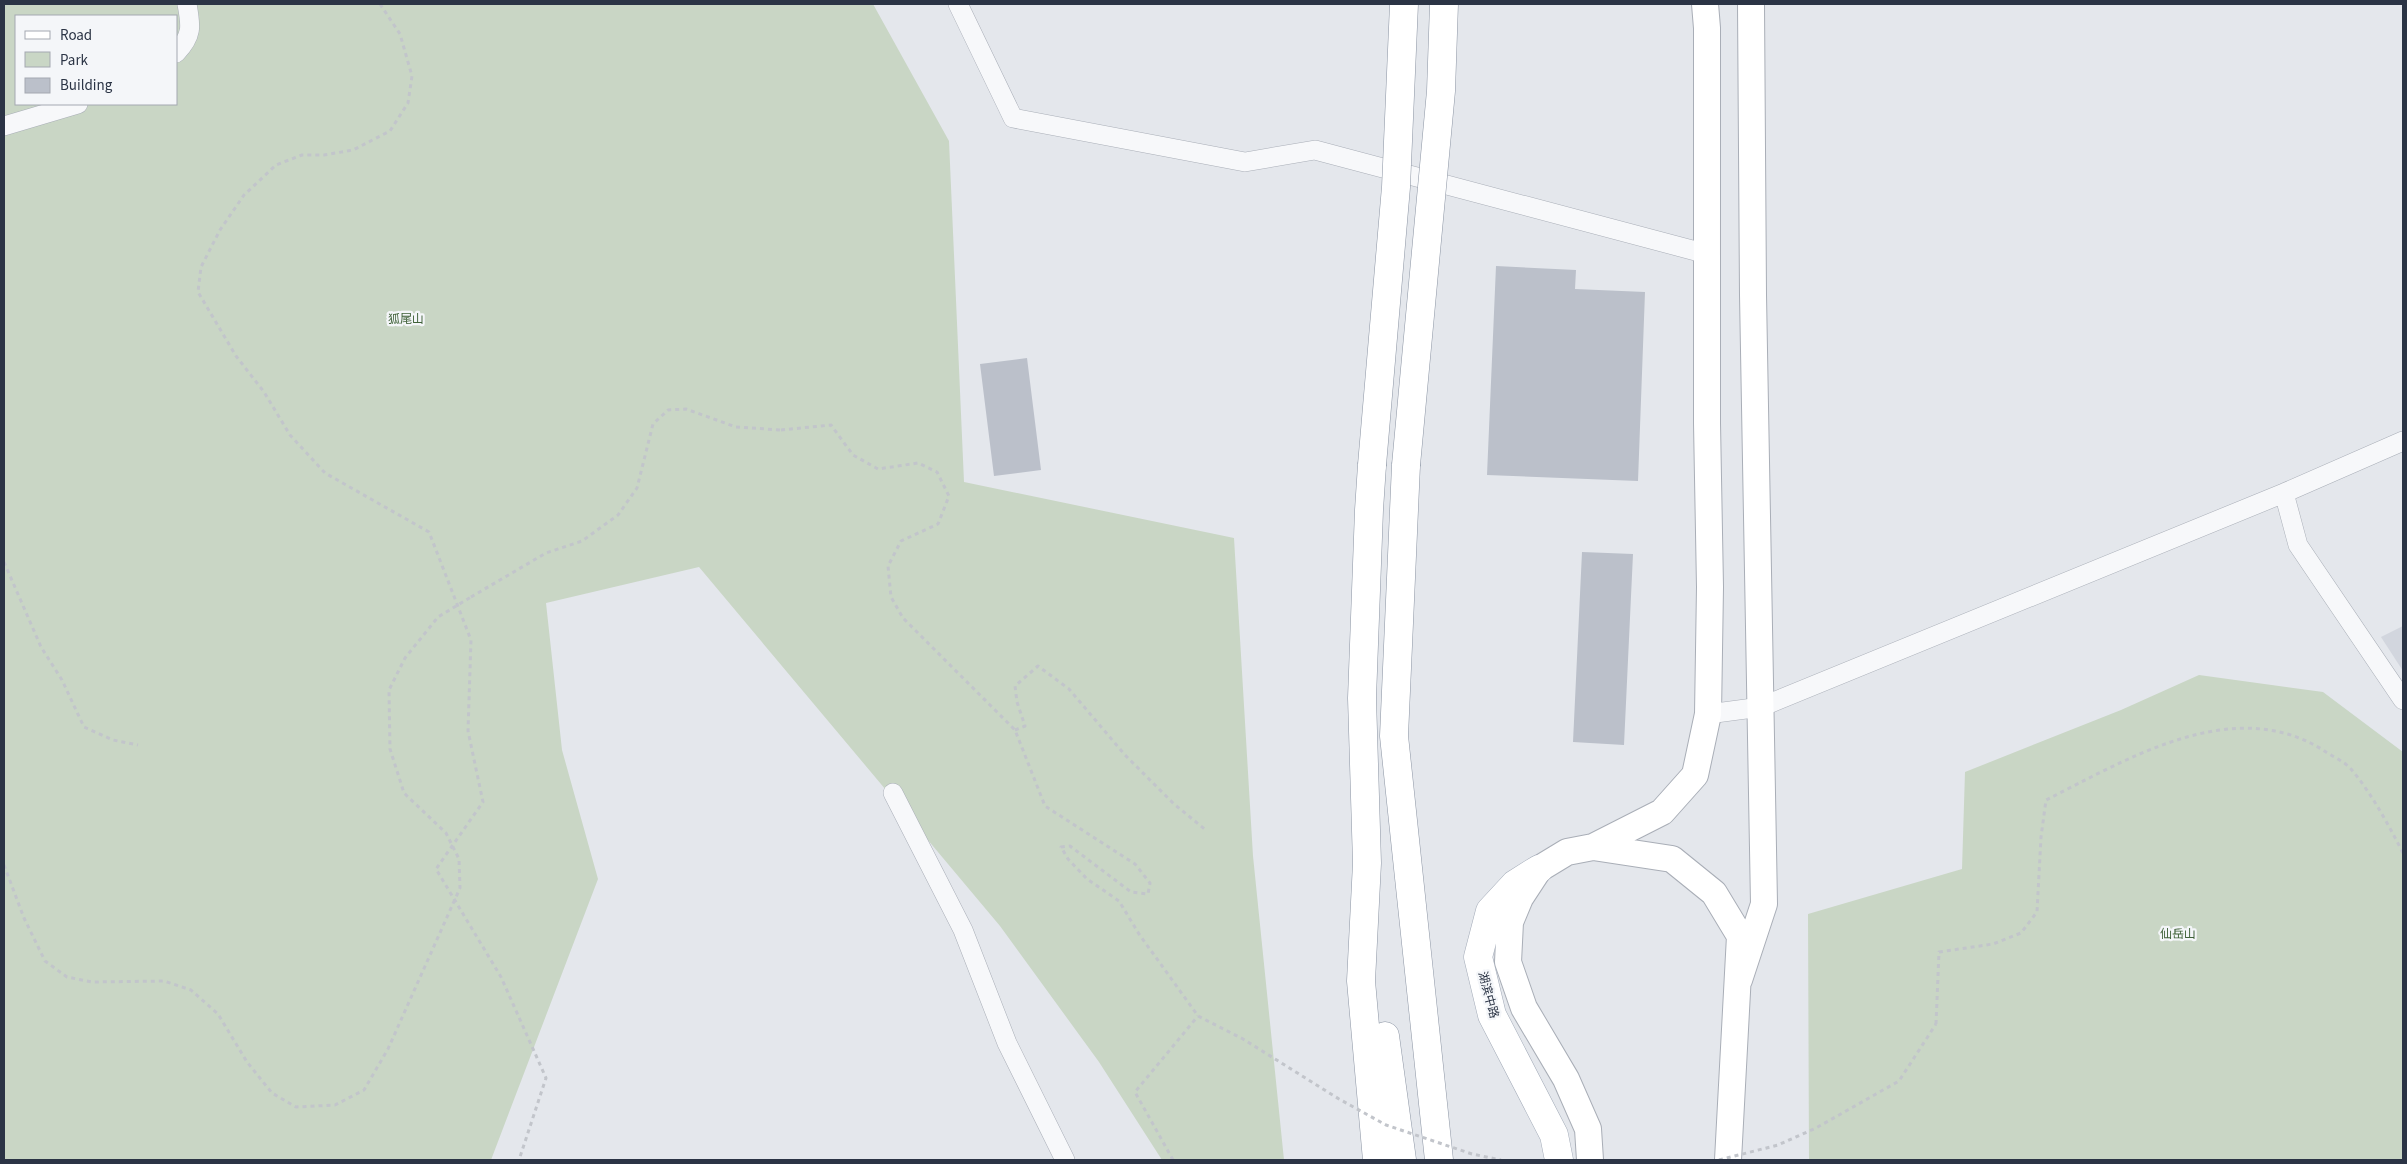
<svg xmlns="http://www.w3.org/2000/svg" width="2407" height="1164" font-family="'Source Sans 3','Noto Sans SC',sans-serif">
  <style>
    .built { fill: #d2d6de }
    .green { fill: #c9d6c5; fill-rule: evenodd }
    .building { fill: #bbc0ca }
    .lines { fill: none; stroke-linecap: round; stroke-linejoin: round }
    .minor-casing { stroke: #a9aeb7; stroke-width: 20 }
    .secondary-casing { stroke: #a9aeb7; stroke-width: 28 }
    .primary-casing { stroke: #a3abb8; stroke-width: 29 }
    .trunk-casing { stroke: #8b94a3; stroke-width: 29 }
    .path { stroke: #c2c5cb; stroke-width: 3; stroke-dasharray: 4 4; stroke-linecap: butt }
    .minor { stroke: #f7f8fa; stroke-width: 19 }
    .secondary { stroke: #fff; stroke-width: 26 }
    .primary { stroke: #fff; stroke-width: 28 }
    .trunk { stroke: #fff; stroke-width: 28 }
    .trunk-bridge-casing { stroke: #8b94a3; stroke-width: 29; stroke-linecap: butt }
    .path-bridge { stroke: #c2c5cb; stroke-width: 3; stroke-dasharray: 4 4; stroke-linecap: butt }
    .trunk-bridge { stroke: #fff; stroke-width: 28 }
    .labels { text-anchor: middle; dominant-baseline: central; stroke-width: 4.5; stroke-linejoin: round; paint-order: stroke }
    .park-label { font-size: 12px; fill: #3f6138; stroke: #f4f6f9 }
    .street-label { font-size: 12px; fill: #2b3445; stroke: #f4f6f9 }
  </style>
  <rect width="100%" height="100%" fill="#e4e7ec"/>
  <path class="built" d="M 2403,626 L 2403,671 L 2381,637 Z"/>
  <path class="green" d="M 4,4 L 873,4 L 949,141 L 964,482 L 1234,538 L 1253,856 L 1284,1160 L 1162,1160 L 1099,1062 L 1000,926 L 699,567 L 546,603 L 562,750 L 598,879 L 491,1160 L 4,1160 ZM 16,16 L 176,16 L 176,104 L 16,104 Z
    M 2199,675 L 2323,692 L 2403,752 L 2403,1160 L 1809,1160 L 1808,914 L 1962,869 L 1965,772 L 2121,710 Z"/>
  <path class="building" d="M 1496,266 L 1576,270 L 1575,289 L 1645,292 L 1638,481 L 1487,475 Z
    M 1027,358 L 1041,470 L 994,476 L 980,364 Z
    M 1582,552 L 1633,554 L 1624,745 L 1573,742 Z"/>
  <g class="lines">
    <g class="minor-casing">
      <path id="minor" d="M 958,4 L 1013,118 L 1245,162 L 1315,150 L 1707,254
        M 176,53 C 193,35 191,26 187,4
        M 4,126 L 78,104
        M 2284,493 L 2298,545 L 2403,700
        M 1708,714 L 1761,707 L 2284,493 L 2403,441
        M 893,793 L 963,930 L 1007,1043 L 1065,1160"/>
    </g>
    <g class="secondary-casing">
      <path id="secondary" d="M 1593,847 L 1672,859 L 1714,893 L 1740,936 L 1728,1160
        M 1739,980 L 1764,904 L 1753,295 L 1751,4
        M 1590,1160 L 1588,1129 L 1566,1079 L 1524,1008 L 1508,962 L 1510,922 L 1520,898 L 1539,869 L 1567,852 L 1593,847 L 1662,812 L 1695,775 L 1708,714 L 1710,587 L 1707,423 L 1707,28 L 1705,4"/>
    </g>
    <g class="primary-casing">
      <path id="primary" d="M 1539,869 L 1515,884 L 1490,911 L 1478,957 L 1492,1015 L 1554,1135 L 1559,1160"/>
    </g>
    <g class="trunk-casing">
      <path id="trunk" d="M 1372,465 L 1369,510 L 1362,698 L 1367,863 L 1361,981 L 1377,1160
        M 1406,465 L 1394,736 L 1439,1160
        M 1385,1036 L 1402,1160"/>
    </g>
    <path class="path" d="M 380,4 L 400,34 L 412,76 L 408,103 L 390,131 L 353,150 L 324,155 L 302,155 L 276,165 L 244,195 L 220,230 L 201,267 L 198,292 L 236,356 L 264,392 L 290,435 L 325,473 L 429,532 L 471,640 L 468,731 L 483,802 L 436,869 L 501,977 L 546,1078 L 519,1160
      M 4,562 L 41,647 L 62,680 L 84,727 L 113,740 L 138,745
      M 471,597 L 546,553 L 582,541 L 618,515 L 637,488 L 653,424 L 668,410 L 686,409 L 736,427 L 781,430
      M 1015,730 L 1025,726 L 1017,702 L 1015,686 L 1038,666 L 1069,689 L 1125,755 L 1174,804 L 1207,831
      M 1936,1024 L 1939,952 L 1993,944 L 2021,933 L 2037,912 L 2041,837 L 2046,800 C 2128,759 2233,694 2323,750 C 2331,756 2344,761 2351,769 C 2372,794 2388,824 2403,853
      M 1173,1160 L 1135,1092 L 1198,1016"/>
    <use href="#minor" class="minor"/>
    <use href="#secondary" class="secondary"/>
    <use href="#primary" class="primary"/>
    <use href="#trunk" class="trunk"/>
    <g class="trunk-bridge-casing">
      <path id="trunk-bridge" d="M 1372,465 L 1396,187 L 1404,4
        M 1406,465 L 1441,91 L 1444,4"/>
    </g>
    <path class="path-bridge" d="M 781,430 L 831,425 L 853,455 L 878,469 L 918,463 L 937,472 L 949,496 L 938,524 L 901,541 L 888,566 L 891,597 L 903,618 L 1015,730 L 1045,806 L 1135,864 L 1150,883 L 1148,894 L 1131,892 L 1070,846 L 1061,847 L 1068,859 L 1087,879 L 1119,901 L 1139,934 L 1198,1016 L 1243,1039 L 1339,1099 L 1386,1125 L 1472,1154 L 1501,1160
      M 4,865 L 24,918 L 45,961 L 67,977 L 92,982 L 164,981 L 191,990 L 218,1014 L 247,1062 L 272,1093 L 296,1107 L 335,1105 L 364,1090 L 388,1049 L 460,888 L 459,859 L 446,833 L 404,793 L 390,749 L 389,690 L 405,658 L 438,617 L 471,597
      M 1719,1160 L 1778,1145 L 1816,1128 L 1899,1081 L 1936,1024"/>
    <use href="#trunk-bridge" class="trunk-bridge"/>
  </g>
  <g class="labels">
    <g class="park-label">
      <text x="406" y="319">狐尾山</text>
      <text x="2178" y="934">仙岳山</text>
    </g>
    <g class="street-label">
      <text transform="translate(1488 995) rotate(75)">湖滨中路</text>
    </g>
  </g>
  <rect width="2407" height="1164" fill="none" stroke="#2b3445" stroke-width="10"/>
  <rect x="15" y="15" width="162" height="90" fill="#f4f6f9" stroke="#a4a8b1"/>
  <rect x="25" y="31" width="25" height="8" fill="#ffffff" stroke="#a4a8b1"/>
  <text x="60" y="40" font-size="15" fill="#2b3445">Road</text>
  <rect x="25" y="52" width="25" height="15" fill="#c9d6c5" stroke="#a4a8b1"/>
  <text x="60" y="65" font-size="15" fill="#2b3445">Park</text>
  <rect x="25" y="78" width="25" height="15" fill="#bbc0ca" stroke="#a4a8b1"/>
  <text x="60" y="90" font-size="15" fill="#2b3445">Building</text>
</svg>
